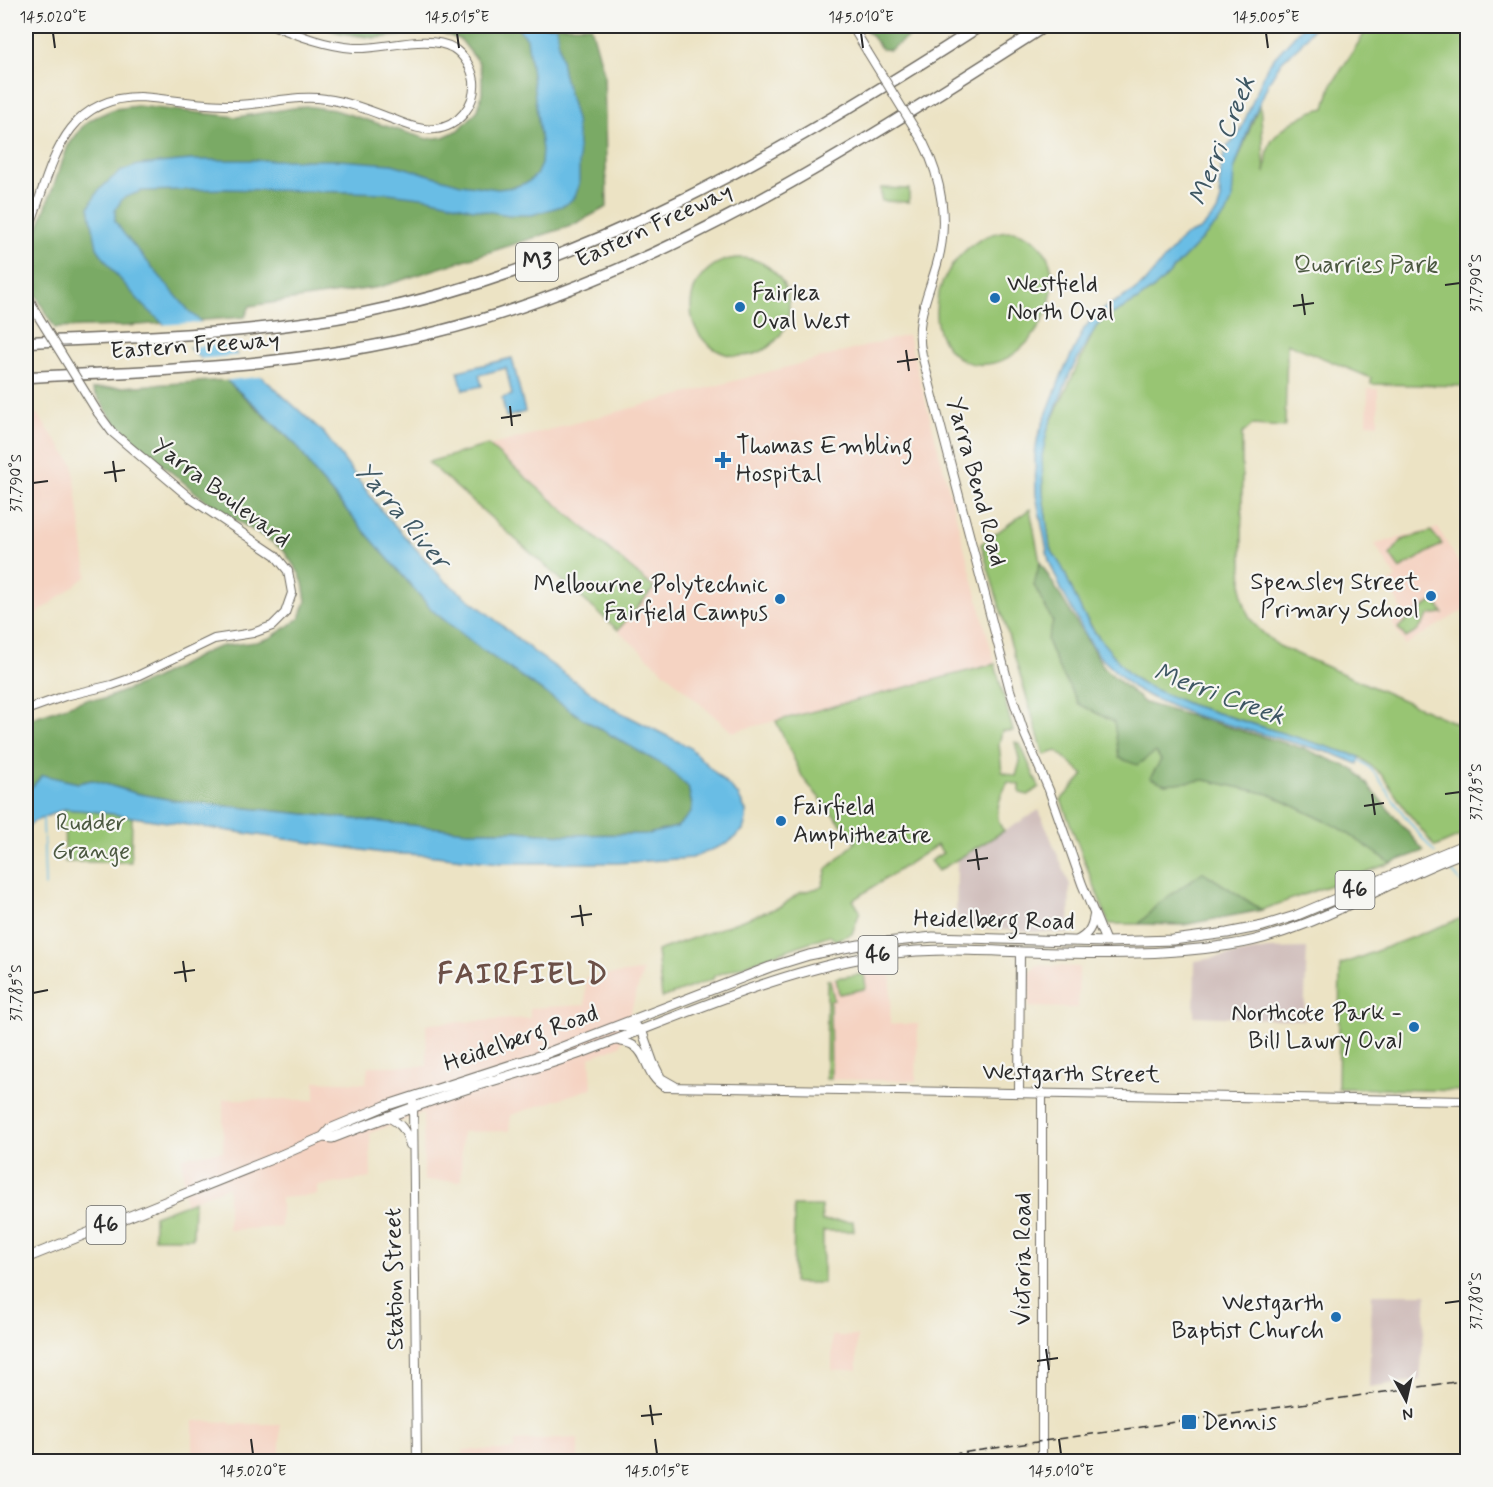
<svg xmlns="http://www.w3.org/2000/svg" width="1493" height="1487" font-family="Mynerve,sans-serif">
  <style>
    .built { fill: #f5d3c2 }
    .industrial { fill: #d1c0bd }
    .green { fill: #98c573; stroke: #62784f; stroke-width: 1.5 }
    .forest { fill: #7aaa65; stroke: #526a48; stroke-width: 1.5 }
    .water { fill: #69bde5; stroke: #4a7488; stroke-width: 1.5 }
    .pier { fill: #ece3c4 }
    .lines { fill: none; stroke-linecap: round; stroke-linejoin: round }
    .stream { stroke: #69bde5; stroke-width: 1.5 }
    .secondary-casing { stroke: #6f6b61; stroke-width: 10 }
    .primary-casing { stroke: #6f6b61; stroke-width: 11 }
    .highway-casing { stroke: #6f6b61; stroke-width: 13 }
    .secondary { stroke: #fff; stroke-width: 8 }
    .primary { stroke: #fff; stroke-width: 9 }
    .highway { stroke: #fff; stroke-width: 10 }
    .rail { stroke: #2b2b2b; stroke-width: 1.5; stroke-dasharray: 9 4.5; stroke-linecap: butt }
    .secondary-bridge-casing { stroke: #6f6b61; stroke-width: 10; stroke-linecap: butt }
    .secondary-bridge { stroke: #fff; stroke-width: 8 }
    .ticks { fill: none; stroke: #2b2b2b; stroke-width: 2 }
    .poi-dot { fill: #1f6fb2; stroke: #f6f6f2; stroke-width: 2 }
    .labels { text-anchor: middle; dominant-baseline: central; stroke-width: 4.5; stroke-linejoin: round; paint-order: stroke }
    .shield { fill: #f6f6f2; stroke: #686867; stroke-width: 1.5 }
    .shield-label { font-size: 22px; font-weight: bold; fill: #2b2b2b }
    .street-label { font-size: 24px; fill: #2b2b2b; stroke: #f6f6f2 }
    .park-label { font-size: 24px; fill: #4c5941; stroke: #f6f6f2 }
    .poi-label { font-size: 24px; fill: #2b2b2b; stroke: #f6f6f2; text-anchor: start }
    .water-label { font-size: 26px; font-style: italic; fill: #3e5763; stroke: #f6f6f2 }
    .district-label { font-size: 30px; font-weight: bold; letter-spacing: 1.5px; fill: #6c5047; stroke: #f6f6f2 }
    .neatline { fill: none; stroke: #2b2b2b; stroke-width: 2 }
    .ticks-label { font-size: 15px; text-anchor: middle; fill: #2b2b2b }
  </style>
  <rect width="100%" height="100%" fill="#f6f6f2"/>
  <filter id="ink" filterUnits="userSpaceOnUse"><feTurbulence type="fractalNoise" baseFrequency=".0167" numOctaves="2"/><feDisplacementMap in="SourceGraphic" scale="12" xChannelSelector="R" yChannelSelector="G"/><feConvolveMatrix kernelMatrix="1 2 1 2 8 2 1 2 1" color-interpolation-filters="sRGB"/></filter>
  <filter id="wash" filterUnits="userSpaceOnUse"><feTurbulence type="fractalNoise" baseFrequency=".008" numOctaves="4" result="noise"/><feDisplacementMap in="SourceGraphic" scale="24" xChannelSelector="R" yChannelSelector="G"/><feGaussianBlur stdDeviation="1.35" result="paint"/><feColorMatrix in="noise" values="0 0 0 0 0 0 0 0 0 0 0 0 0 0 0 0 0 1.4 0 .05"/><feComposite in="paint" operator="in"/></filter>
  <g filter="url(#wash)">
    <rect width="100%" height="100%" fill="#ece3c4"/>
    <path class="built" d="M 908,335 L 995,664 L 732,732 L 428,462 Z
      M 1368,389 L 1378,389 L 1378,424 L 1367,423 Z
      M 37,414 L 73,464 L 87,576 L 26,622 L 26,415 Z
      M 1438,528 L 1467,577 L 1467,608 L 1405,645 L 1392,623 L 1405,615 L 1387,584 L 1396,578 L 1375,544 Z
      M 1037,965 L 1079,967 L 1078,1008 L 1029,1007 L 1028,974 Z
      M 891,969 L 890,1024 L 918,1024 L 916,1081 L 826,1079 L 827,980 Z
      M 643,971 L 620,1046 L 590,1057 L 592,1088 L 511,1115 L 509,1131 L 462,1132 L 461,1181 L 424,1181 L 423,1113 L 370,1133 L 371,1178 L 318,1186 L 317,1195 L 281,1198 L 281,1227 L 228,1230 L 228,1187 L 185,1203 L 182,1157 L 223,1151 L 223,1099 L 315,1100 L 315,1081 L 366,1083 L 368,1066 L 427,1066 L 426,1024 L 530,1018 L 530,1008 L 585,1005 L 586,977 Z
      M 832,1336 L 857,1336 L 857,1370 L 832,1370 Z
      M 193,1421 L 230,1422 L 230,1424 L 280,1424 L 280,1461 L 193,1461 Z
      M 578,1438 L 578,1461 L 463,1461 L 463,1450 L 514,1450 L 515,1441 Z"/>
    <path class="industrial" d="M 1039,810 L 1070,885 L 1069,934 L 956,927 L 957,860 Z
      M 1307,948 L 1304,1020 L 1194,1016 L 1195,961 L 1267,949 Z
      M 1372,1294 L 1427,1294 L 1420,1380 L 1369,1387 Z"/>
    <path class="green" d="M 1369,26 L 1467,26 L 1465,145 L 1468,145 L 1467,386 L 1371,384 L 1371,378 L 1287,343 L 1285,427 L 1252,425 L 1242,434 L 1242,595 C 1247,621 1258,630 1279,646 L 1467,728 L 1467,833 L 1435,847 L 1405,809 L 1383,776 L 1360,757 L 1191,705 L 1154,691 L 1128,673 L 1105,647 L 1082,612 L 1064,571 L 1050,548 L 1043,495 L 1042,456 L 1048,428 L 1096,327 L 1105,318 L 1136,301 L 1158,285 L 1227,213 L 1234,170 L 1260,103 L 1265,173 C 1267,163 1266,153 1270,144 C 1277,129 1309,110 1325,108 L 1331,86 Z
      M 881,188 L 909,189 L 909,202 L 881,201 Z
      M 1014,231 C 1085,249 1047,358 987,364 C 973,366 959,361 950,350 C 911,307 960,228 1014,231 Z
      M691 307a49 49 0 1 1 98 0a49 49 0 1 1-98 0Z
      M 488,445 L 654,588 L 618,630 L 428,462 Z
      M 1030,509 L 1040,562 L 1034,585 L 1053,622 L 1047,641 L 1057,665 L 1079,704 L 1114,722 L 1156,752 L 1161,760 L 1165,784 L 1205,780 L 1269,794 L 1338,827 L 1391,863 L 1262,910 L 1203,872 L 1158,904 L 1139,924 L 1109,924 L 1061,800 L 1084,775 L 1057,751 L 1044,755 L 981,544 Z
      M 1431,531 L 1442,544 L 1400,569 L 1390,555 L 1402,540 Z
      M 1435,600 L 1443,613 L 1429,615 L 1418,631 L 1406,638 L 1398,628 L 1412,615 Z
      M 995,664 L 1013,731 L 1002,731 L 999,744 L 1002,772 L 1016,776 L 1020,762 L 1015,742 L 1020,744 L 1039,787 L 1028,795 L 1020,793 L 1020,785 L 1008,782 C 1000,796 992,817 1004,831 L 938,871 L 930,861 L 943,853 L 937,845 L 853,900 L 860,911 L 852,934 L 835,940 L 829,935 L 714,976 L 713,979 L 662,998 L 657,951 L 782,906 L 799,893 L 822,887 L 827,869 L 856,842 L 803,778 L 776,721 Z
      M 64,809 L 91,811 L 132,817 L 131,862 L 65,862 Z
      M 1467,916 L 1467,1091 L 1338,1088 L 1340,965 Z
      M 864,974 L 866,987 L 864,989 L 839,994 L 836,978 Z
      M 827,980 L 830,980 L 834,1000 L 830,1001 L 831,1079 L 826,1079 Z
      M 194,1201 L 193,1238 L 154,1238 L 154,1216 Z
      M 794,1206 L 821,1206 L 822,1221 L 853,1221 L 854,1231 L 823,1231 L 823,1283 L 793,1283 Z"/>
    <path class="forest" d="M 315,26 L 591,26 L 604,73 L 607,207 L 571,226 L 380,287 L 250,306 L 245,317 L 126,326 L 55,328 C 40,304 25,281 30,251 L 68,146 L 83,126 L 92,119 L 114,109 L 137,106 L 237,117 L 305,106 L 335,110 L 427,139 L 443,137 L 459,130 L 478,110 L 482,93 L 482,75 L 479,63 L 461,40 L 440,32 L 374,38 L 341,33 Z
      M 863,26 L 923,26 L 890,50 L 882,49 Z
      M 226,380 L 298,447 L 318,477 L 433,611 L 481,649 L 585,720 L 668,768 L 688,787 L 692,805 L 691,813 L 677,827 L 648,834 L 564,835 L 516,831 L 468,831 L 178,801 L 135,793 L 92,780 L 78,783 L 43,775 L 26,793 L 26,720 L 87,699 L 104,699 L 152,680 L 208,651 L 222,646 L 256,642 L 270,638 L 300,618 L 306,601 L 303,583 L 299,573 L 284,551 L 269,540 L 211,505 L 119,429 L 92,389 Z
      M 1040,562 L 1104,668 L 1145,703 L 1305,749 L 1355,770 L 1424,851 L 1391,863 L 1338,827 L 1269,794 L 1205,780 L 1165,784 L 1150,778 L 1161,760 L 1156,752 L 1137,765 L 1119,758 L 1114,722 L 1079,704 L 1057,665 L 1047,640 L 1053,622 L 1034,585 Z
      M 1203,872 L 1262,910 L 1183,925 L 1139,924 L 1158,904 Z"/>
    <path class="water" d="M 516,26 L 556,26 L 563,72 L 576,120 L 579,159 L 579,185 L 575,197 L 565,205 L 532,215 L 509,215 L 473,209 L 429,198 L 388,193 L 226,189 L 142,191 L 123,198 L 115,210 L 115,221 L 124,234 L 190,312 L 323,432 L 381,510 L 444,580 L 487,613 L 534,652 L 614,709 L 689,747 L 738,795 L 746,811 L 746,820 L 743,830 L 728,843 L 692,858 L 617,863 L 500,863 L 426,855 L 383,853 L 91,811 L 64,809 L 33,822 L 26,829 L 26,793 L 43,775 L 78,783 L 92,780 L 135,793 L 178,801 L 468,831 L 516,831 L 564,835 L 648,834 L 677,827 L 691,813 L 692,805 L 688,787 L 668,768 L 585,720 L 481,649 L 433,611 L 318,477 L 298,447 L 256,406 L 189,348 L 141,303 L 113,271 L 97,248 L 89,207 L 98,191 L 111,179 L 122,171 L 138,165 L 190,160 L 339,160 L 392,164 L 461,184 L 498,189 L 514,187 L 528,182 L 536,175 L 541,164 L 542,150 L 527,38 Z
      M 1303,26 L 1315,26 L 1300,45 L 1281,62 L 1270,80 L 1251,122 L 1234,170 L 1232,200 L 1227,213 L 1158,285 L 1136,301 L 1105,318 L 1096,327 L 1071,371 L 1048,428 L 1042,456 L 1043,495 L 1050,548 L 1062,567 L 1082,612 L 1095,633 L 1128,673 L 1142,684 L 1191,705 L 1360,757 L 1358,764 L 1334,754 L 1193,715 L 1152,698 L 1132,687 L 1099,656 L 1087,637 L 1062,591 L 1049,561 L 1036,495 L 1035,454 L 1038,436 L 1062,374 L 1084,329 L 1091,320 L 1107,306 L 1133,292 L 1143,284 L 1184,236 L 1200,230 L 1217,212 L 1221,199 L 1219,187 L 1221,167 L 1226,148 L 1238,136 L 1268,65 Z
      M 512,358 L 525,412 L 506,417 L 502,398 L 512,395 L 506,368 L 479,375 L 482,386 L 463,390 L 458,371 Z"/>
    <path class="pier" d="M 205,322 L 230,344 L 183,347 L 160,325 Z
      M 242,355 L 266,376 L 222,381 L 197,359 Z"/>
    <g class="lines">
      <path class="stream" d="M 1359,760 C 1376,769 1385,789 1396,804 C 1408,821 1422,838 1435,853
        M 43,818 L 45,886
        M 1445,864 L 1468,890"/>
    </g>
  </g>
  <g filter="url(#ink)">
    <g class="lines">
      <g class="secondary-casing">
        <path id="secondary" d="M 852,26 L 867,51
          M 923,142 C 942,179 949,223 937,264 C 928,296 914,321 922,355 L 1010,690 L 1025,735 L 1049,790 L 1082,884 L 1106,942
          M 26,235 C 51,176 57,97 140,97 C 171,99 203,106 235,105 C 266,105 295,94 326,99 C 350,102 373,112 395,120 C 408,125 422,131 435,129 C 458,127 476,105 474,81 C 472,68 464,55 453,48 C 427,33 383,50 354,48 C 326,46 300,36 275,26
          M 26,266 L 26,270
          M 26,277 L 28,298
          M 26,292 L 35,311
          M 26,710 L 65,696 L 112,685 L 135,677 L 214,639 L 253,633 L 272,626 L 285,613 L 292,593 L 288,571 L 275,555 L 190,498 L 112,432 L 98,413
          M 1076,941 C 1088,935 1092,928 1094,915
          M 619,1027 L 637,1027 L 642,1031 L 653,1062 L 661,1078 L 675,1086
          M 615,1040 C 621,1042 629,1042 634,1046 C 648,1054 645,1076 665,1087 L 1468,1101
          M 1019,1092 L 1020,952
          M 1042,1093 L 1042,1462
          M 413,1102 L 417,1462
          M 387,1117 C 401,1123 406,1130 410,1145"/>
      </g>
      <g class="primary-casing">
        <path id="primary" d="M 323,1137 L 332,1138 C 379,1120 425,1102 472,1087 C 510,1075 548,1065 586,1051 C 676,1018 767,976 862,958 C 915,947 969,950 1022,952 C 1092,954 1161,956 1230,945 C 1316,932 1387,879 1468,851
          M 26,1258 L 279,1156 L 323,1137 L 330,1129 L 385,1106 L 542,1055 L 770,967 L 809,955 L 859,945 L 933,937 L 1106,942 L 1173,940 L 1227,933 L 1263,926 L 1295,916 L 1468,843"/>
      </g>
      <g class="highway-casing">
        <path id="highway" d="M 26,342 C 139,337 252,335 364,313 C 589,268 789,148 980,26
          M 26,377 C 164,371 301,366 436,332 C 657,277 856,147 1045,26"/>
      </g>
      <use href="#secondary" class="secondary"/>
      <use href="#primary" class="primary"/>
      <use href="#highway" class="highway"/>
      <path class="rail" d="M 898,1462 L 1468,1380"/>
      <g class="secondary-bridge-casing">
        <path id="secondary-bridge" d="M 867,51 L 923,142
          M 35,311 L 98,413"/>
      </g>
      <use href="#secondary-bridge" class="secondary-bridge"/>
    </g>
  </g>
  <path class="ticks" d="M 53,33 L 55,48M 457,33 L 459,48M 861,33 L 863,48M 1266,33 L 1268,48M 1445,285 L 1460,283M 1302,294 L 1305,315M 1293,306 L 1314,303M 906,350 L 909,371M 897,362 L 918,359M 510,406 L 512,426M 501,418 L 521,415M 113,461 L 116,482M 104,473 L 125,470M 33,483 L 48,481M 1372,794 L 1375,815M 1445,794 L 1460,792M 1364,806 L 1384,803M 976,849 L 979,870M 967,861 L 988,858M 580,905 L 583,926M 571,917 L 592,914M 183,961 L 186,982M 174,973 L 195,970M 33,993 L 48,990M 1445,1303 L 1460,1301M 1046,1349 L 1049,1370M 1037,1361 L 1058,1358M 650,1405 L 653,1425M 641,1416 L 662,1414M 251,1439 L 253,1454M 655,1439 L 657,1454M 1059,1439 L 1061,1454"/>
  <g class="poi-dot">
    <circle cx="995" cy="298" r="6"/>
    <circle cx="740" cy="307" r="6"/>
    <path d="M720 451h6v6h6v6h-6v6h-6v-6h-6v-6h6z"/>
    <circle cx="1431" cy="596" r="6"/>
    <circle cx="780" cy="599" r="6"/>
    <circle cx="781" cy="821" r="6"/>
    <circle cx="1414" cy="1027" r="6"/>
    <circle cx="1336" cy="1317" r="6"/>
    <rect x="1181" y="1414" width="16" height="16" rx="3"/>
  </g>
  <g class="labels">
    <g class="shield">
      <rect x="516" y="243" width="42" height="38" rx="4.5"/>
      <rect x="1335.5" y="871" width="39" height="38" rx="4.5"/>
      <rect x="858.5" y="936" width="39" height="38" rx="4.5"/>
      <rect x="86.5" y="1206" width="39" height="38" rx="4.5"/>
    </g>
    <g class="shield-label">
      <text x="537" y="262">M3</text>
      <text x="1355" y="890">46</text>
      <text x="878" y="955">46</text>
      <text x="106" y="1225">46</text>
    </g>
    <g class="street-label">
      <text transform="translate(654 226) rotate(-25)">Eastern Freeway</text>
      <text transform="translate(195 346) rotate(-4)">Eastern Freeway</text>
      <text transform="translate(976 482) rotate(75)">Yarra Bend Road</text>
      <text transform="translate(221 493) rotate(37)">Yarra Boulevard</text>
      <text transform="translate(994 921) rotate(1)">Heidelberg Road</text>
      <text transform="translate(521 1039) rotate(-19)">Heidelberg Road</text>
      <text transform="translate(1071 1074) rotate(1)">Westgarth Street</text>
      <text transform="translate(1023 1259) rotate(-90)">Victoria Road</text>
      <text transform="translate(395 1279) rotate(-91)">Station Street</text>
    </g>
    <g class="park-label">
      <text x="1366" y="265">Quarries Park</text>
      <text x="91" y="823">Rudder<tspan x="91" dy="28">Grange</tspan></text>
    </g>
    <g class="poi-label">
      <text x="1007" y="284">Westfield<tspan x="1007" dy="28">North Oval</tspan></text>
      <text x="752" y="293">Fairlea<tspan x="752" dy="28">Oval West</tspan></text>
      <text x="736" y="446">Thomas Embling<tspan x="736" dy="28">Hospital</tspan></text>
      <text x="1419" y="582" text-anchor="end">Spensley Street<tspan x="1419" dy="28">Primary School</tspan></text>
      <text x="768" y="585" text-anchor="end">Melbourne Polytechnic<tspan x="768" dy="28">Fairfield Campus</tspan></text>
      <text x="793" y="807">Fairfield<tspan x="793" dy="28">Amphitheatre</tspan></text>
      <text x="1402" y="1013" text-anchor="end">Northcote Park -<tspan x="1402" dy="28">Bill Lawry Oval</tspan></text>
      <text x="1324" y="1303" text-anchor="end">Westgarth<tspan x="1324" dy="28">Baptist Church</tspan></text>
      <text x="1202" y="1422">Dennis</text>
    </g>
    <g class="water-label">
      <text transform="translate(1223 141) rotate(-68)">Merri Creek</text>
      <text transform="translate(402 516) rotate(50)">Yarra River</text>
      <text transform="translate(1219 695) rotate(20)">Merri Creek</text>
    </g>
    <g class="district-label">
      <text x="523" y="974">FAIRFIELD</text>
    </g>
  </g>
  <rect width="1493" height="1487" fill="none" stroke="#f6f6f2" stroke-width="66"/>
  <g transform="translate(1406 1400) rotate(172)" stroke="#f6f6f2" stroke-width="4.5" paint-order="stroke">
  <path d="M0-4.5L10 22L0 15L-10 22Z" fill="#2b2b2b"/>
  <text y="-9" font-size="16" font-weight="bold" text-anchor="middle" fill="#2b2b2b">N</text>
  </g>
  <rect x="33" y="33" width="1427" height="1421" class="neatline"/>
  <g class="ticks-label">
    <text x="53" y="22">145.020°E</text>
    <text x="457" y="22">145.015°E</text>
    <text x="861" y="22">145.010°E</text>
    <text x="1266" y="22">145.005°E</text>
    <text transform="translate(1476 283) rotate(-90)" y="5">37.790°S</text>
    <text transform="translate(16 483) rotate(-90)" y="5">37.790°S</text>
    <text transform="translate(1476 792) rotate(-90)" y="5">37.785°S</text>
    <text transform="translate(16 993) rotate(-90)" y="5">37.785°S</text>
    <text transform="translate(1476 1301) rotate(-90)" y="5">37.780°S</text>
    <text x="253" y="1476">145.020°E</text>
    <text x="657" y="1476">145.015°E</text>
    <text x="1061" y="1476">145.010°E</text>
  </g>
</svg>
